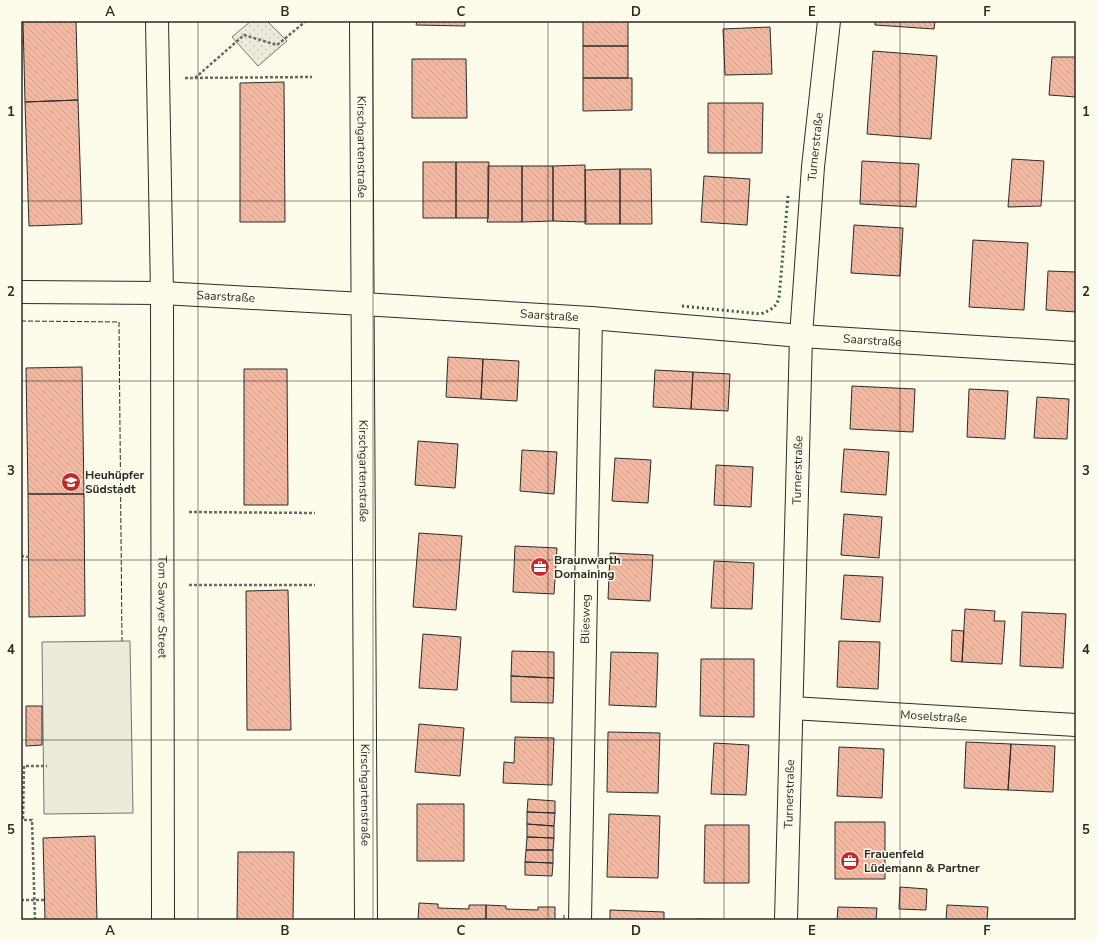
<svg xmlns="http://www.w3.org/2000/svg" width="1097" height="941" font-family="'Nunito Sans',sans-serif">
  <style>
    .park { fill: url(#park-dots); stroke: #74746e }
    .parking { fill: #eceadb; stroke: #74746e }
    .building { fill: url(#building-back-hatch); stroke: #2b2b2b }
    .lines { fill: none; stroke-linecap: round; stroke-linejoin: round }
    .minor-casing { stroke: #2b2b2b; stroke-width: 24 }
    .path { stroke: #6a6964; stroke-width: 2.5; stroke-dasharray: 3 2; stroke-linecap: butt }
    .minor { stroke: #fdfbea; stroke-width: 22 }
    .hedge { stroke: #34623c; stroke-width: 3; stroke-dasharray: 2 3; stroke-linecap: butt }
    .fence { stroke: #2b2b2b; stroke-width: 1; stroke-dasharray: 5 2; stroke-linecap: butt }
    .grid { fill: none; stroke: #2b2b2b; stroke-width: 1; stroke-opacity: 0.55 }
    .labels { text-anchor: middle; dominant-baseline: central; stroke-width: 3; stroke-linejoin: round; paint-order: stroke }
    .street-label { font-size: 12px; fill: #2b2b2b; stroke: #fdfbea }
    .poi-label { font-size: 12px; font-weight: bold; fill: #2b2b2b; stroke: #fdfbea; text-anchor: start }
    .neatline { fill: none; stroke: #2b2b2b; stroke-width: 1.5 }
    .grid-label { font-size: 13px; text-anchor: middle; font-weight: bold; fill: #2b2b2b }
  </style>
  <defs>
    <pattern id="park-dots" width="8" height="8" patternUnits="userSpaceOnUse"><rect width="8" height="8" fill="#ecebdb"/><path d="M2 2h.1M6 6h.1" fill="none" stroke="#cbcabc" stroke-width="1.8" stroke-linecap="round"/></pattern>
    <pattern id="building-back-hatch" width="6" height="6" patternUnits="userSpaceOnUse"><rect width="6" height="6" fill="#f2b8a0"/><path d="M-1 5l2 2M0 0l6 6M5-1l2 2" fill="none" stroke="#d09e8a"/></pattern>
  </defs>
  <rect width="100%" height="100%" fill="#fdfbea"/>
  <path class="park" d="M 251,21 L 267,21 L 287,41 L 258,66 L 232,37 Z"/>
  <path class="parking" d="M 130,641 L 133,813 L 44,814 L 42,642 Z"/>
  <path class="building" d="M 23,21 L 76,21 L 78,100 L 25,102 Z
    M 417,21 L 465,21 L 465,26 L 416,25 Z
    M 583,21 L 628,21 L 628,46 L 583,46 Z
    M 875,21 L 935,21 L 934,29 L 875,25 Z
    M 770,27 L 772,74 L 725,75 L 723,29 Z
    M 583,46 L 628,46 L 628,78 L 583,78 Z
    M 873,51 L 937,56 L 931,139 L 867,134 Z
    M 1052,57 L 1076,57 L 1076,97 L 1049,95 Z
    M 412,59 L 466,59 L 467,118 L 412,118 Z
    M 583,78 L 632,78 L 632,110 L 583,111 Z
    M 284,82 L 285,222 L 240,222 L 240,83 Z
    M 78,100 L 82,224 L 29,226 L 25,102 Z
    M 708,103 L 763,103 L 762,153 L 708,153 Z
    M 1012,159 L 1044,161 L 1041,206 L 1008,207 Z
    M 862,161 L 919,164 L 916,207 L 860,204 Z
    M 423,162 L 456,162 L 456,218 L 423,218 Z
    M 456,162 L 489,162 L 488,218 L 456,218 Z
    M 585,165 L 586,222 L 553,221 L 553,166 Z
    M 488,166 L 522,166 L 522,222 L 487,222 L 488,218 Z
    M 522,166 L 553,166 L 553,221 L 522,222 Z
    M 620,169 L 620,224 L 585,224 L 585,170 Z
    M 620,169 L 651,169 L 652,224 L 620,224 Z
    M 704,176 L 750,179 L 747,225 L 701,222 Z
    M 854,225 L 903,228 L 900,276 L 851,273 Z
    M 973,240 L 1028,243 L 1024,310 L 969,307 Z
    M 1048,271 L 1076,272 L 1076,312 L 1046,310 Z
    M 448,357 L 483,359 L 481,399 L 446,397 Z
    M 483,359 L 519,361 L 517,401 L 481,399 Z
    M 82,367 L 84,494 L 28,494 L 26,368 Z
    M 244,369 L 287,369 L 288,505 L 244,505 Z
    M 655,370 L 693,372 L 691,409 L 653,407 Z
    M 693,372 L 730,374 L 728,411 L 691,409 Z
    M 852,386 L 915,389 L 913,432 L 850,429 Z
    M 969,389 L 1008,391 L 1005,439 L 967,437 Z
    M 1037,397 L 1069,399 L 1067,439 L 1034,438 Z
    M 418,441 L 458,444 L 455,488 L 415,485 Z
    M 844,449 L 889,452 L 886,495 L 841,492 Z
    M 522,450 L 557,452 L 554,494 L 520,491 Z
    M 615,458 L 651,460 L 648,503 L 612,501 Z
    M 716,465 L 753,467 L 751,507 L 714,505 Z
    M 28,494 L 84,494 L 85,616 L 29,617 Z
    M 844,514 L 882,517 L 879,558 L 841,555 Z
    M 419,533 L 462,536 L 456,610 L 413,607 Z
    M 515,546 L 557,548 L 554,594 L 513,592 Z
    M 610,553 L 653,555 L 650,601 L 608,599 Z
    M 714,561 L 754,563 L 752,609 L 711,608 Z
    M 844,575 L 883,577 L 880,622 L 841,619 Z
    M 288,590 L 291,730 L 247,730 L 246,591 Z
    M 965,609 L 995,611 L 994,621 L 1005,621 L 1002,664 L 962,662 Z
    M 1022,612 L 1066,614 L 1063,668 L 1020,666 Z
    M 952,630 L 964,631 L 962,662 L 951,661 Z
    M 423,634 L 461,637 L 457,690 L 419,688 Z
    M 839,641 L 880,642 L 878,689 L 837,687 Z
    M 512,651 L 554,652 L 554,678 L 511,676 Z
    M 611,652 L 658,653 L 656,707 L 609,705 Z
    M 701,659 L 754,659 L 754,717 L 700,716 Z
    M 511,676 L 554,678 L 553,703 L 511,702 Z
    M 26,706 L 42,706 L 42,745 L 26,746 Z
    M 419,724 L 464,728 L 460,776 L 415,772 Z
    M 608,732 L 660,733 L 658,793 L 607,792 Z
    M 515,737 L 554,738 L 552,785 L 503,783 L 504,762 L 514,763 Z
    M 966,742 L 1011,744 L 1008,790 L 964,788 Z
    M 714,743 L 749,745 L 746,795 L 711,794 Z
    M 1011,744 L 1055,746 L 1053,792 L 1008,790 Z
    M 839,747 L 884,749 L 882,798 L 837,796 Z
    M 528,799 L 555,801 L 555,813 L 527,812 Z
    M 417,804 L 464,804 L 464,861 L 417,861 Z
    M 527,812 L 555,813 L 554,826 L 527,824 Z
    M 609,814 L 660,816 L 658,878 L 607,877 Z
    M 835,822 L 885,822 L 885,879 L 835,879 Z
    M 527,824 L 554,826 L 554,838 L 527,837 Z
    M 705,825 L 749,825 L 749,883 L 704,883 Z
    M 95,836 L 97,920 L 45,920 L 43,838 Z
    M 527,837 L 554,838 L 553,850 L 526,850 Z
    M 526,850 L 553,850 L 553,863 L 525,862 Z
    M 238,852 L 294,852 L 293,920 L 237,920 Z
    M 525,862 L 553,863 L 552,876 L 525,875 Z
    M 900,887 L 927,889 L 926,910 L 899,909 Z
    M 419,903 L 438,904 L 438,908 L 469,909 L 469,905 L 486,905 L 486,920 L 418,920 Z
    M 486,905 L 506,906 L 506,909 L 538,910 L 538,907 L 555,907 L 555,920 L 486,920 Z
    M 947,905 L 988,907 L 987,920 L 946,920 Z
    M 838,907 L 877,908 L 876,920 L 837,920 Z
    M 610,910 L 664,912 L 664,920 L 610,920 Z
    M 696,919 L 748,920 L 696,920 Z"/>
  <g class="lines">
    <g class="minor-casing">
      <g id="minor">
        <path id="s1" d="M 157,21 L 162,293 L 163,920"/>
        <path id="s2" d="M 361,21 L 366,920"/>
        <path id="s3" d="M 21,292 L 162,293 L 363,304 L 591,318 L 801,336 L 1076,353"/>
        <path id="s4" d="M 792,708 L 1076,725"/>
        <path id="s5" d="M 580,920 L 591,318"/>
        <path id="s6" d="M 786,920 L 801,336 L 813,167 L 829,21"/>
      </g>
    </g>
    <path class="path" d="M 21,42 L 23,42
      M 185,78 L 312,77
      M 195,78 L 244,35 L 277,45 L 306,21
      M 189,512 L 315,513
      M 21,556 L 29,557
      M 189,585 L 315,585
      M 21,900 L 45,900
      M 35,920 L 32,820 L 23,820 L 24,766 L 47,766"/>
    <use href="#minor" class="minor"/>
    <path class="hedge" d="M 682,306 L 761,314 C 770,310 776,308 779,298 L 788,196"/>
    <path class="fence" d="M 21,321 L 119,322 L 122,641
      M 564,920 L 564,914"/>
  </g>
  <path class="grid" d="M 198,21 L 198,920M 373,21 L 373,920M 548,21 L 548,920M 724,21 L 724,920M 900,21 L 900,920M 21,201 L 1076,201M 21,381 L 1076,381M 21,560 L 1076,560M 21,740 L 1076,740"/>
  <defs>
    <g id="school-disc" transform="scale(1)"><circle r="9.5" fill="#c62828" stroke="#fdfbea"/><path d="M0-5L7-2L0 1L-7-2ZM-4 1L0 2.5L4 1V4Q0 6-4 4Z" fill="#fff"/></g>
    <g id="office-disc" transform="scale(1)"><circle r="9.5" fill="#c62828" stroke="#fdfbea"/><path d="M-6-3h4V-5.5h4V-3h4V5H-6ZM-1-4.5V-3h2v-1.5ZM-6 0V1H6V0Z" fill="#fff"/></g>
  </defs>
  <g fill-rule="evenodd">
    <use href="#school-disc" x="71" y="482"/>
    <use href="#office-disc" x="540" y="567"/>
    <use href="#office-disc" x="850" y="861"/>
  </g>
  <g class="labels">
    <g class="street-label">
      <text stroke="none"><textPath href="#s2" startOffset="126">Kirschgartenstraße</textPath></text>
      <text stroke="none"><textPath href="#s6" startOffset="774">Turnerstraße</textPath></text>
      <text stroke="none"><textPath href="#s3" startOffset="205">Saarstraße</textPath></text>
      <text stroke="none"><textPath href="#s3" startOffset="529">Saarstraße</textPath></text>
      <text stroke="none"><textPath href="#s3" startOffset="853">Saarstraße</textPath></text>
      <text stroke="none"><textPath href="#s6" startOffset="450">Turnerstraße</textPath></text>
      <text stroke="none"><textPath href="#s2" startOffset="450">Kirschgartenstraße</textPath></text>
      <text stroke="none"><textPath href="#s1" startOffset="586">Tom Sawyer Street</textPath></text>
      <text stroke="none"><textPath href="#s5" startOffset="301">Bliesweg</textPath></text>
      <text stroke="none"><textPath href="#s4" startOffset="142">Moselstraße</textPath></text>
      <text stroke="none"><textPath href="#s2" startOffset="774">Kirschgartenstraße</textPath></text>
      <text stroke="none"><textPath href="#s6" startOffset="126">Turnerstraße</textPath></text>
    </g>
    <g class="poi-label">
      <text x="85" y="475">Heuhüpfer<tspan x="85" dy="14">Südstadt</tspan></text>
      <text x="554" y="560">Braunwarth<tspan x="554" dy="14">Domaining</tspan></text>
      <text x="864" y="854">Frauenfeld<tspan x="864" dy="14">Lüdemann &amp; Partner</tspan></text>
    </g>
  </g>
  <rect width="1097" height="941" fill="none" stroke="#fdfbea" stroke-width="44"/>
  <rect x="22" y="22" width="1053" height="897" class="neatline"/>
  <g class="grid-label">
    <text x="110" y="16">A</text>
    <text x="285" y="16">B</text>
    <text x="461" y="16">C</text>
    <text x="636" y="16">D</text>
    <text x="812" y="16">E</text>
    <text x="987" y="16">F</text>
    <text x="11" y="116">1</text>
    <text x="1086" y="116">1</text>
    <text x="11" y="296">2</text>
    <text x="1086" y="296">2</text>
    <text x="11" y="475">3</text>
    <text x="1086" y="475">3</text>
    <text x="11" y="654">4</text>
    <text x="1086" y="654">4</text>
    <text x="11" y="834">5</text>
    <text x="1086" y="834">5</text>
    <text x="110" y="935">A</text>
    <text x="285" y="935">B</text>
    <text x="461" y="935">C</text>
    <text x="636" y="935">D</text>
    <text x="812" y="935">E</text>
    <text x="987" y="935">F</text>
  </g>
</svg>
